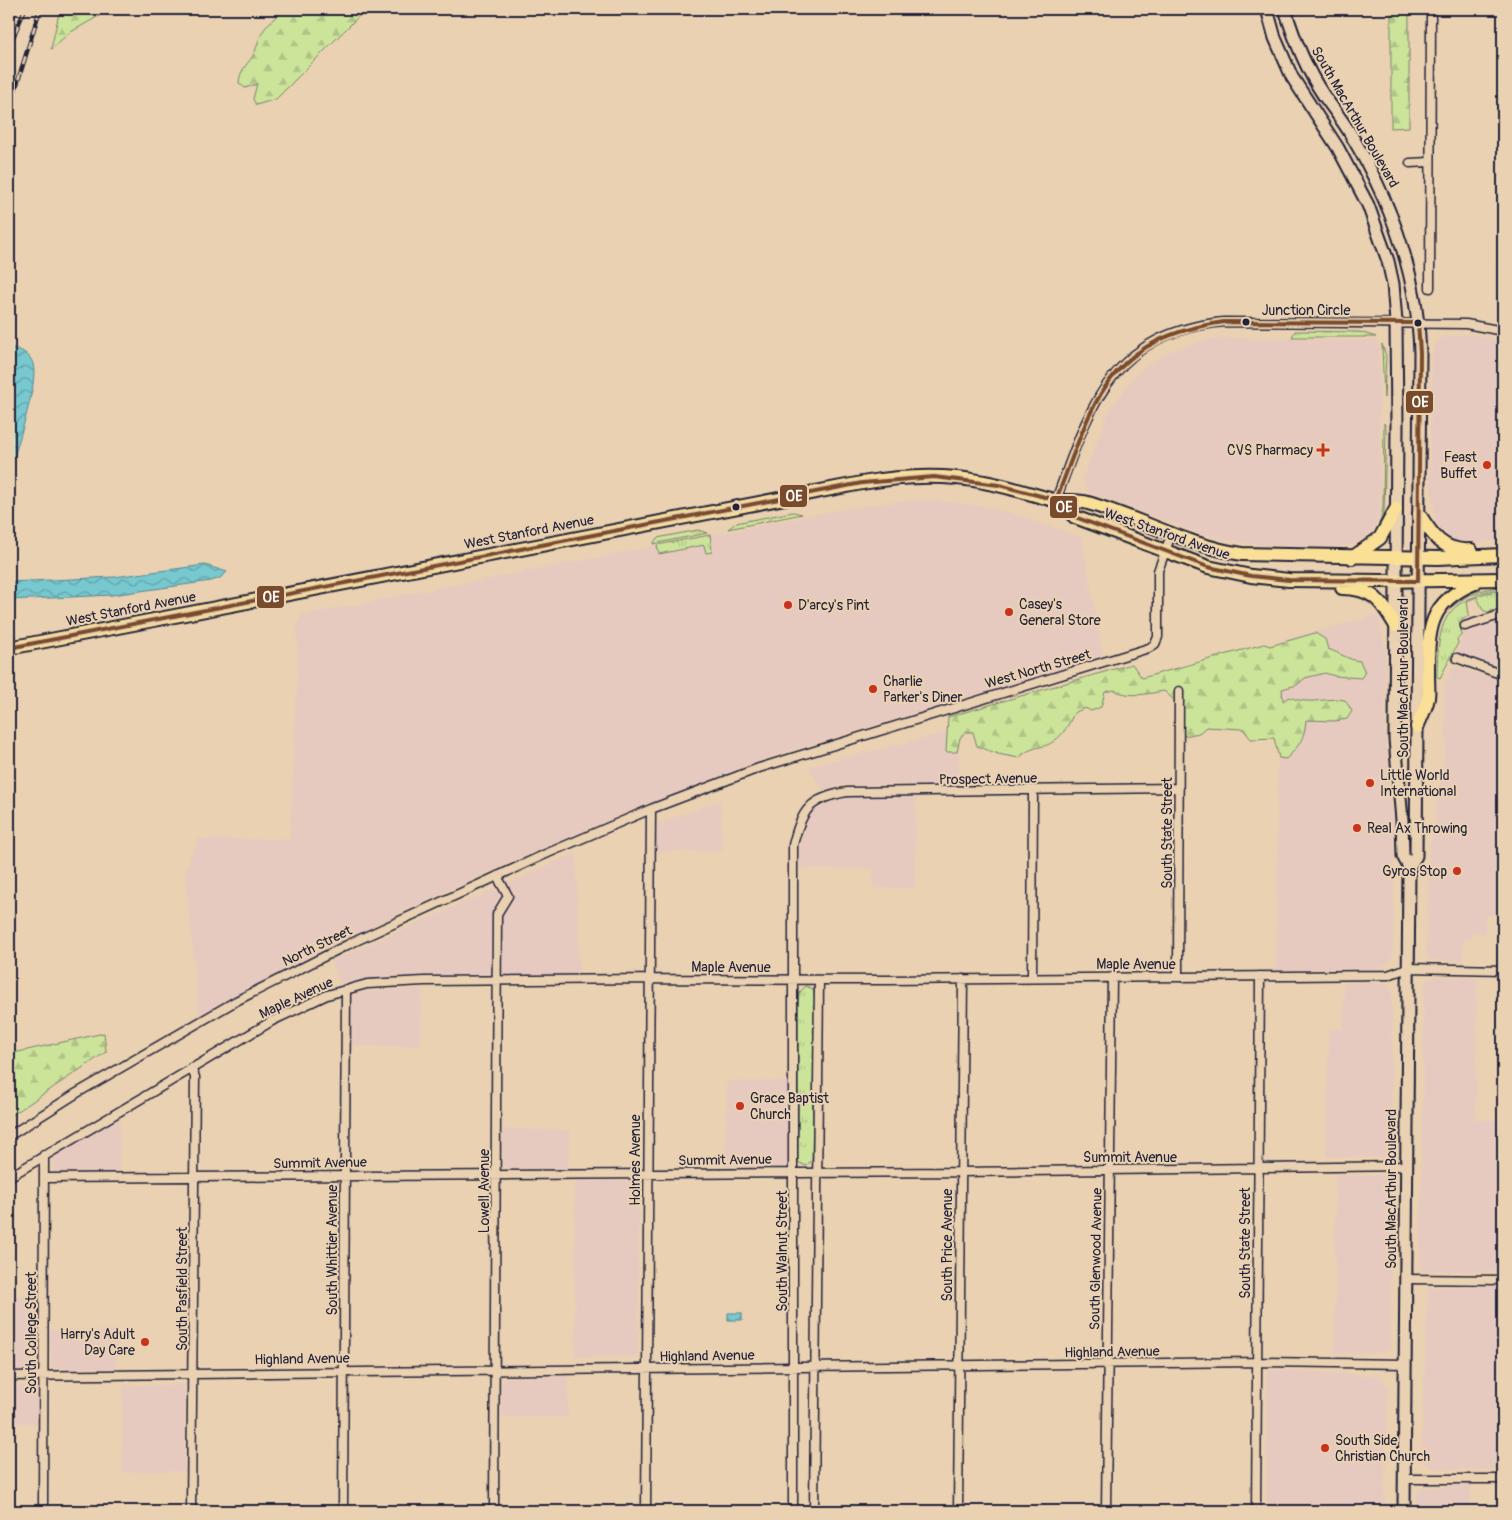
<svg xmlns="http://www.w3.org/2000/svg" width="1512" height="1520" font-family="Pangolin,sans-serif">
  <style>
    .built { fill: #e7cabf }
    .grass { fill: url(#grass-tufts); stroke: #77836a }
    .forest { fill: url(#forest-firs); stroke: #77836a }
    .water { fill: url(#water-waves); stroke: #558694 }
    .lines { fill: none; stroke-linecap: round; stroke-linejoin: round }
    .minor-casing { stroke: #22223b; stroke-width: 11 }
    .secondary-casing { stroke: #22223b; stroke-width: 15 }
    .primary-casing { stroke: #22223b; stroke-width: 16 }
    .minor { stroke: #e9d1b1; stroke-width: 8 }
    .secondary { stroke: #e9d1b1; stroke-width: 11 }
    .primary { stroke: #fadf96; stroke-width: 12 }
    .rail-casing { stroke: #22223b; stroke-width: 4.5 }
    .rail { stroke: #e9d1b1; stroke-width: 2.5; stroke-dasharray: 8; stroke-linecap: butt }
    .bus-1-casing { stroke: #e9d1b1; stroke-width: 8 }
    .bus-1 { stroke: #7a4b2a; stroke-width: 4 }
    .bus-dot { fill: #22223b; stroke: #e9d1b1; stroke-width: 2 }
    .poi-dot { fill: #c8321e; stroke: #e9d1b1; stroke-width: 2 }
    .labels { text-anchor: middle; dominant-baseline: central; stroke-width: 4; stroke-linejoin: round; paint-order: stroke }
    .street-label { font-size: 14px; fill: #22223b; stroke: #e9d1b1 }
    .poi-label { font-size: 14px; fill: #22223b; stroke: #e9d1b1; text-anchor: start }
    .line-badge { stroke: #e9d1b1; stroke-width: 2 }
    .badge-label { font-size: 14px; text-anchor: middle; font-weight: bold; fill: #fff }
  </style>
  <defs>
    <pattern id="grass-tufts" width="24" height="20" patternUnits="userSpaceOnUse" patternTransform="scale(1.25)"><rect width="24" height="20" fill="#cce49a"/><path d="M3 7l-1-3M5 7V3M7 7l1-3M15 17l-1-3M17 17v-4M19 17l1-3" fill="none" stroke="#afc386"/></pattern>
    <pattern id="forest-firs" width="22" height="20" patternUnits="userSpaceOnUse" patternTransform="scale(1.25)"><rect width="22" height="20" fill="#cce49a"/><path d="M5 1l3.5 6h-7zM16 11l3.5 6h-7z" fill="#afc386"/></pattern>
    <pattern id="water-waves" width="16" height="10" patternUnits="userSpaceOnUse" patternTransform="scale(1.25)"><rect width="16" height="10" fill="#77c8cf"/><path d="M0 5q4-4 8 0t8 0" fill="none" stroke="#61a2a9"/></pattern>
  </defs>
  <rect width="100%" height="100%" fill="#e9d1b1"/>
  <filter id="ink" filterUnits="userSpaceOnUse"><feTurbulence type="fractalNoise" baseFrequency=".02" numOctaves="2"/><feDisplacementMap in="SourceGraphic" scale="10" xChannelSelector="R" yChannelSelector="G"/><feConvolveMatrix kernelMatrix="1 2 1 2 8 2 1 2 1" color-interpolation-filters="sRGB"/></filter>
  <g filter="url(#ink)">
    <path class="built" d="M 1498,174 L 1503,174 L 1503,315 L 1495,313 Z
      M 1468,334 L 1503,340 L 1503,539 L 1469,544 L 1454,541 L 1436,524 L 1430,476 L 1431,358 L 1435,343 L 1444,337 Z
      M 1225,338 L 1376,340 L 1379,343 L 1380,514 L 1375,527 L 1365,538 L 1354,544 L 1330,547 L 1260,545 L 1226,540 L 1201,534 L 1088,492 L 1082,480 L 1108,413 L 1132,379 L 1143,368 L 1168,352 L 1205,340 Z
      M 914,500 L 936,500 L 992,508 L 1024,517 L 1082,538 L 1103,657 L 786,752 L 645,805 L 500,867 L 326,948 L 199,1015 L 185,871 L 198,839 L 290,839 L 298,653 L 296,627 L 302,615 L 849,508 Z
      M 1378,615 L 1386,650 L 1385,723 L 1394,837 L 1393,956 L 1387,964 L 1378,969 L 1276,970 L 1279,641 Z
      M 1503,620 L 1503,669 L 1456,653 L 1464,632 Z
      M 1458,667 L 1503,681 L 1503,915 L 1485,915 L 1485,933 L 1472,933 L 1471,940 L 1463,940 L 1463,961 L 1431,960 L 1426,953 L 1429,853 L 1446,744 L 1444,683 L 1452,669 Z
      M 959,729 L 959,786 L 844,785 L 824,792 L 808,767 Z
      M 849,796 L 916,797 L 915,888 L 873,888 L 873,869 L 798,869 L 799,846 L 808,814 L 817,804 L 830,799 Z
      M 721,800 L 722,851 L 654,852 L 654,825 Z
      M 576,853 L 579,976 L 396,977 L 340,983 L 331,961 Z
      M 1432,977 L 1477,978 L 1476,1120 L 1503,1120 L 1503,1272 L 1420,1271 L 1424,985 Z
      M 1344,983 L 1385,983 L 1392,991 L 1391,1152 L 1386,1157 L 1326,1157 L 1329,1029 L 1343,1029 Z
      M 422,988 L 421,1046 L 352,1046 L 353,992 Z
      M 727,1081 L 790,1081 L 790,1167 L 725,1167 Z
      M 120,1117 L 119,1173 L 54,1172 L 54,1156 Z
      M 502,1129 L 569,1130 L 568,1170 L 507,1169 L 503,1167 Z
      M 1335,1175 L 1385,1175 L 1391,1181 L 1390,1347 L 1382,1353 L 1335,1354 Z
      M 575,1180 L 639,1181 L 638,1357 L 575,1357 Z
      M 1503,1286 L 1503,1470 L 1431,1468 L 1421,1459 L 1428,1287 Z
      M 9,1296 L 39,1296 L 39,1370 L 9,1370 Z
      M 49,1330 L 118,1330 L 116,1368 L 52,1369 Z
      M 1267,1369 L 1381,1376 L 1388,1389 L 1384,1511 L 1266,1511 Z
      M 568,1376 L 568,1417 L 501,1417 L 503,1378 Z
      M 9,1385 L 37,1385 L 37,1423 L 9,1423 Z
      M 123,1385 L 185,1385 L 185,1471 L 122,1472 Z
      M 1471,1485 L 1470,1511 L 1416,1511 L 1416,1495 L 1421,1488 Z"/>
    <path class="grass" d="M 1295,331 L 1360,332 L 1376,337 L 1292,337 Z
      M 1382,344 L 1386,356 L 1384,398 Z
      M 1384,423 L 1386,429 L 1384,513 L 1376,533 L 1375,532 L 1381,519 L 1383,508 Z
      M 793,512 L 802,514 L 728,529 L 736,523 Z
      M 698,530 L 707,533 L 653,544 L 657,538 Z
      M 710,535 L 712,552 L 706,553 L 704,545 L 659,554 L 657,545 Z
      M 1503,586 L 1503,588 L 1469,595 L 1450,608 L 1449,607 L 1469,593 Z
      M 1503,590 L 1503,608 L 1487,612 L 1483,610 L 1477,597 L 1467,601 L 1469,615 L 1459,622 L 1462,635 L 1457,639 L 1458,643 L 1440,678 L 1437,677 C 1438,621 1443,599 1503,590 Z
      M 806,986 L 813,989 L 815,1000 L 812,1160 L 806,1166 L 798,1162 L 798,1003 L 799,993 Z"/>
    <path class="forest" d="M 60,9 L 111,9 L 69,33 L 51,49 Z
      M 287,9 L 366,9 L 276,99 L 256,105 L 253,99 L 257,84 L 245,88 L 239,83 C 240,70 246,66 253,56 C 256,50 258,43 260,37 C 265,25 277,15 287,9 Z
      M 1391,9 L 1409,9 L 1409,127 L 1391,128 Z
      M 1315,633 L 1325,639 L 1328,649 C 1340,653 1348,660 1360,661 L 1365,672 L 1361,678 L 1335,676 L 1325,673 L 1305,678 L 1297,685 L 1282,689 L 1283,701 L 1289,697 C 1313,706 1322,697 1345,700 L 1352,711 L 1347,719 L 1335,721 L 1306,720 C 1305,738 1299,746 1286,759 L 1279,758 L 1274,738 L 1251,739 L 1243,729 L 1206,727 L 1199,733 L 1184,736 L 1181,725 L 1180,705 L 1164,691 C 1146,694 1130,698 1114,690 L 1105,692 L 1101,707 L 1091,711 L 1085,708 L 1074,713 C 1069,724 1064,734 1054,741 C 1042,750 1033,744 1019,758 L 998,754 L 977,746 L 973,732 L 965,732 L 960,738 L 957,752 L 946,752 L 948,717 L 1132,664 L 1142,678 L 1264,644 L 1270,646 Z
      M 104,1033 L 106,1052 L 9,1117 L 9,1054 Z"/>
    <path class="water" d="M 9,347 C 19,349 30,353 33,364 C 39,385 14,452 9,477 Z
      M 205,565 L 227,572 L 220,578 L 211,581 L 112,595 L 9,600 L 9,582 L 114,577 Z
      M 728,1313 L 742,1313 L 742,1320 L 728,1320 Z"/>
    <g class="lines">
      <g class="minor-casing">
        <path id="minor" d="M 1410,163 L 1430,162
          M 1430,288 L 1431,9
          M 1056,500 C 1090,407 1110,333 1224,322 L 1466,324 L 1503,331
          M 1465,626 L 1503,614
          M 1457,658 L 1503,675
          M 1178,976 L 1179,691
          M 1032,978 L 1033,791
          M 191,1068 L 195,1077 L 191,1511
          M 9,1136 L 77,1093 L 236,1001 L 347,945 L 548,853 L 651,809 L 759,768 L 1149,648 L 1155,644 L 1158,637 L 1158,571 L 1171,535
          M 9,1177 L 272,1021 L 327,995 L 367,984 L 424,981 L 648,979 L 887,980 L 1388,975 L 1408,968 L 1503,970
          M 44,1178 L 960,1172 L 1406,1166
          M 1405,1279 L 1503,1280
          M 9,1376 L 1257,1362 L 1406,1364
          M 1404,1479 L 1503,1479
          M 43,1511 L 44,1155
          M 343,1511 L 346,989
          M 494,1511 L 497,914 L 508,896 L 497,876
          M 646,1511 L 651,809
          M 793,1511 L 793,845 C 802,809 810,798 847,792 L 1179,788
          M 814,1511 L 819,980
          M 958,1511 L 963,979
          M 1106,1511 L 1112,977
          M 1256,1511 L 1260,976"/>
      </g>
      <g class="secondary-casing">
        <path id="secondary" d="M 1267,9 L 1275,38 L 1292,77 L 1338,148 L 1368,205 L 1388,261 L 1393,284 L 1396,322 L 1397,425 L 1395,739 L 1402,820 L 1403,856 L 1409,867 L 1404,1511
          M 1285,9 C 1294,39 1306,69 1324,96 C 1333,108 1342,120 1350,133 C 1390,200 1418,274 1420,353 L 1416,856 L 1409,867"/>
      </g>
      <g class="primary-casing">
        <path id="primary" d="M 1056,500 L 1075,517 L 1208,567 L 1251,576 L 1289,580 L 1381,581 L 1503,579
          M 1419,514 C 1432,535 1443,552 1471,550
          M 1352,558 L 1380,538 L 1396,509
          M 1342,588 C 1373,588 1381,601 1396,626
          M 9,648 L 862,483 C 902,476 944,474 984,482 C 1007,486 1030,494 1054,500 C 1065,502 1077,500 1088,503 C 1140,518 1187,546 1242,554 L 1438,558 L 1503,555
          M 1417,727 C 1421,718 1426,708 1428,698 C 1429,691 1428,682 1428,675 C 1428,630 1428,602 1475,583"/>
      </g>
      <use href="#minor" class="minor"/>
      <use href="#secondary" class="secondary"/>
      <use href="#primary" class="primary"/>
      <g class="rail-casing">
        <path id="rail" d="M 9,47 L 25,9
          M 9,110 L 40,9"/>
      </g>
      <use href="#rail" class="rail"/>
      <g class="bus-1-casing">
        <path id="bus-1" d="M 1224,322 L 1418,323 L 1420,353 L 1418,581 L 1289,580 L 1251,576 L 1208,567 L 1075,517 L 1056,500 C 1094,402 1105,339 1224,322 Z
          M 9,648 L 862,483 L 934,477 L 999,485 L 1056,500"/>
      </g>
      <use href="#bus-1" class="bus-1"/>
    </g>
  </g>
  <g class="bus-dot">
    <circle cx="1246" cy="322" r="4.5"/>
    <circle cx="1418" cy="323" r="4.5"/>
    <circle cx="736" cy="507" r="4.5"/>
  </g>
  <g class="poi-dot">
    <path d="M1320.5 442.5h5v5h5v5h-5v5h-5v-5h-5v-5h5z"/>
    <circle cx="1487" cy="465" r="5"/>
    <circle cx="788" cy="605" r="5"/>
    <circle cx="1009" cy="612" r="5"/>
    <circle cx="873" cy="689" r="5"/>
    <circle cx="1370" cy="783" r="5"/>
    <circle cx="1357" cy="828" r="5"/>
    <circle cx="1457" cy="871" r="5"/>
    <circle cx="740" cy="1106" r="5"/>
    <circle cx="145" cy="1342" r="5"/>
    <circle cx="1325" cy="1448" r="5"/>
  </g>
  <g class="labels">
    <g class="street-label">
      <text transform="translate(1355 117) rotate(60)">South MacArthur Boulevard</text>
      <text x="1306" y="310">Junction Circle</text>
      <text transform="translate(529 532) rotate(-11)">West Stanford Avenue</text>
      <text transform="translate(1167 534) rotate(19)">West Stanford Avenue</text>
      <text transform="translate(131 609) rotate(-11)">West Stanford Avenue</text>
      <text transform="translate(1038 669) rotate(-16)">West North Street</text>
      <text transform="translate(1403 678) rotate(-90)">South MacArthur Boulevard</text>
      <text transform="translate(988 779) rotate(-1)">Prospect Avenue</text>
      <text transform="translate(1167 833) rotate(-90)">South State Street</text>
      <text transform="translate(317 946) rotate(-26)">North Street</text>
      <text x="1136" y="964">Maple Avenue</text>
      <text x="731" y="967">Maple Avenue</text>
      <text transform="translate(296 998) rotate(-25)">Maple Avenue</text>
      <text x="1130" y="1157">Summit Avenue</text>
      <text transform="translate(635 1160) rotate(-90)">Holmes Avenue</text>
      <text transform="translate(725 1160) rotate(-1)">Summit Avenue</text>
      <text transform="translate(320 1163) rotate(-1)">Summit Avenue</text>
      <text transform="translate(1391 1189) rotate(-90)">South MacArthur Boulevard</text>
      <text transform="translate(484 1191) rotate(-90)">Lowell Avenue</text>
      <text transform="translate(1245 1243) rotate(-90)">South State Street</text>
      <text transform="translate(947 1245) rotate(-90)">South Price Avenue</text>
      <text transform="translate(332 1250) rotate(-90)">South Whittier Avenue</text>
      <text transform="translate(782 1251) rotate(-90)">South Walnut Street</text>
      <text transform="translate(1096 1259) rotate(-89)">South Glenwood Avenue</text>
      <text transform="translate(182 1289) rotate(-90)">South Pasfield Street</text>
      <text transform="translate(31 1333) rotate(-90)">South College Street</text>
      <text transform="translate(1112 1352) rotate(-1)">Highland Avenue</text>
      <text transform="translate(707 1356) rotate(-1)">Highland Avenue</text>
      <text transform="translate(302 1359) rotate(-1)">Highland Avenue</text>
    </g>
    <g class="poi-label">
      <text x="1313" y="450" text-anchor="end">CVS Pharmacy</text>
      <text x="1477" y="457" text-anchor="end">Feast<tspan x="1477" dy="16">Buffet</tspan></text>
      <text x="1019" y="604">Casey's<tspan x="1019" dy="16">General Store</tspan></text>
      <text x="798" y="605">D'arcy's Pint</text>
      <text x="883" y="681">Charlie<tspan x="883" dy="16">Parker's Diner</tspan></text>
      <text x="1380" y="775">Little World<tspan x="1380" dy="16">International</tspan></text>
      <text x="1367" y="828">Real Ax Throwing</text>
      <text x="1447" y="871" text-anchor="end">Gyros Stop</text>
      <text x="750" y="1098">Grace Baptist<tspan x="750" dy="16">Church</tspan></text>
      <text x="135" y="1334" text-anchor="end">Harry's Adult<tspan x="135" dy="16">Day Care</tspan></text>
      <text x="1335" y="1440">South Side<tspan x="1335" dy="16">Christian Church</tspan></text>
    </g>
  </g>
  <g class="line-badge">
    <rect x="1405" y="390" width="29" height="24" rx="5" fill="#7a4b2a"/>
    <rect x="779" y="484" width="29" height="24" rx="5" fill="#7a4b2a"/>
    <rect x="1049" y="495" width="29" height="24" rx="5" fill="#7a4b2a"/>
    <rect x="256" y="585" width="29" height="24" rx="5" fill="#7a4b2a"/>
  </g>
  <g class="badge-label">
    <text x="1420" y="407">0E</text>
    <text x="794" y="501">0E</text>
    <text x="1064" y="512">0E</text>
    <text x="271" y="602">0E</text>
  </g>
  <rect width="1512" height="1520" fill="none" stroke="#e9d1b1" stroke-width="30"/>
  <rect x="15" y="15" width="1482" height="1490" fill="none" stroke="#22223b" stroke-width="2" filter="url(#ink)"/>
</svg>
